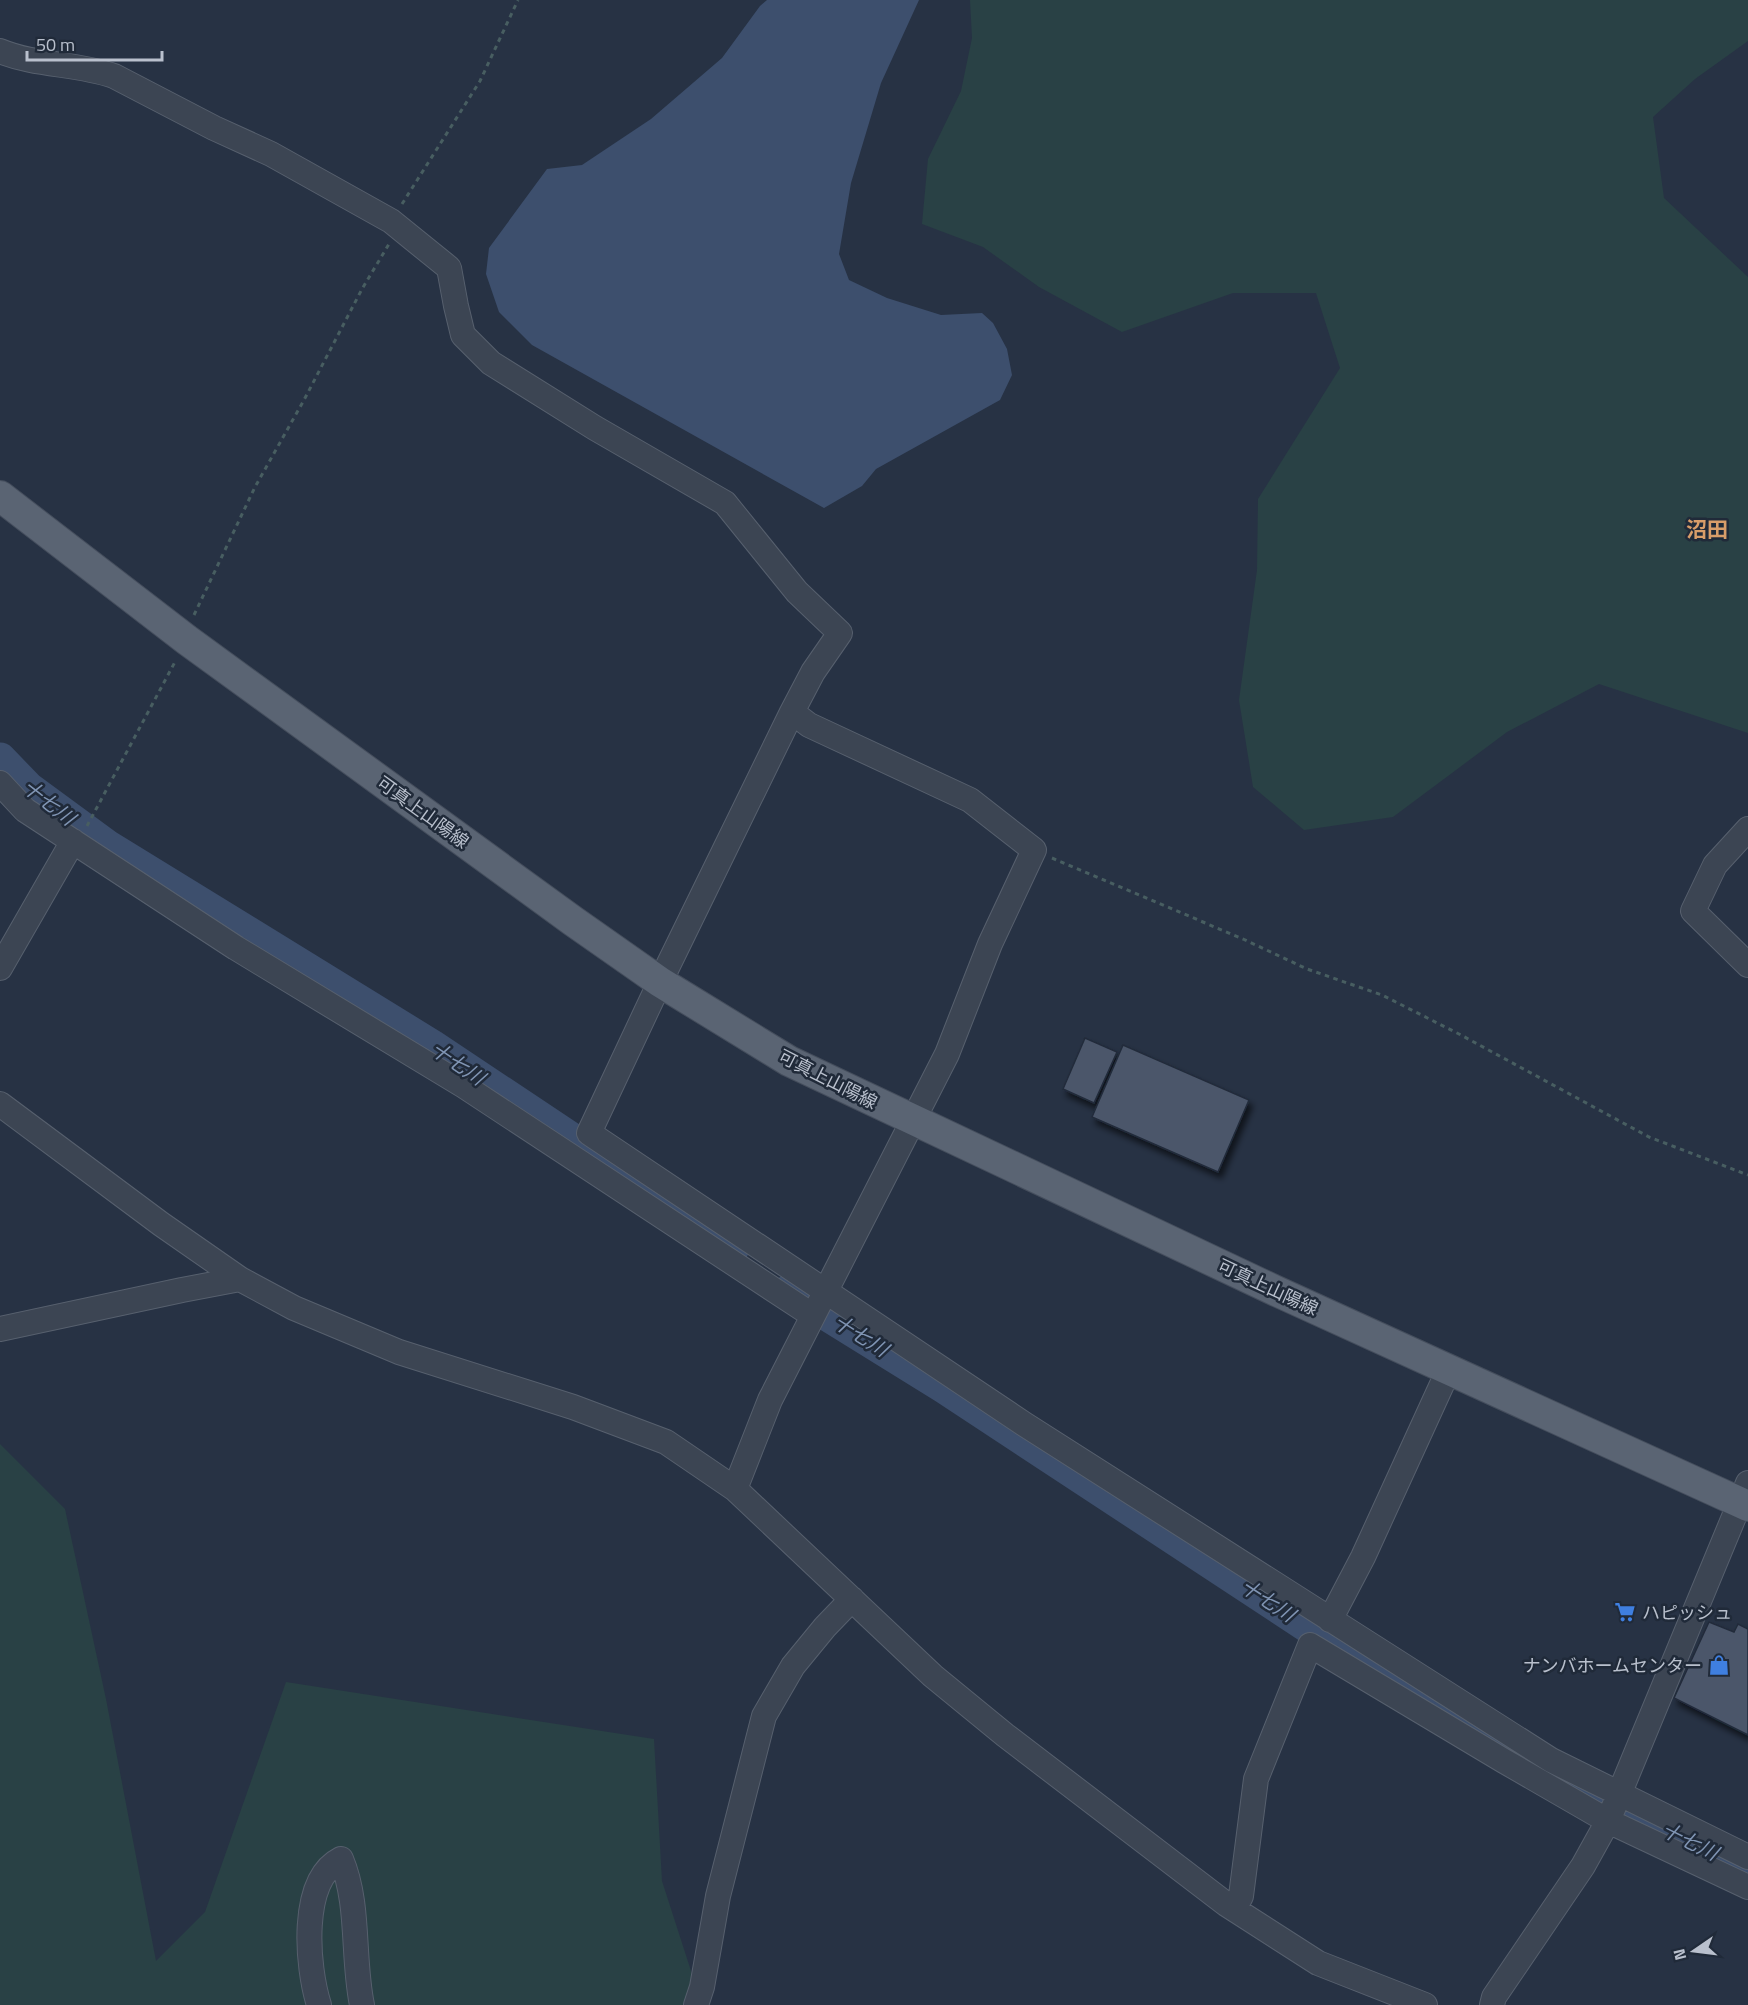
<svg xmlns="http://www.w3.org/2000/svg" width="1748" height="2005" font-family="'Titillium Web','Noto Sans JP',sans-serif">
  <style>
    .green { fill: #294145 }
    .water { fill: #3d4f6d }
    .lines { fill: none; stroke-linecap: round; stroke-linejoin: round }
    .river { stroke: #3d4f6d; stroke-width: 33 }
    .building { fill: #4b566a; stroke: #222c3b; stroke-width: 1.5; filter: url(#shadow) }
    .minor-casing { stroke: #57606e; stroke-width: 26 }
    .major-casing { stroke: #454e5d; stroke-width: 32 }
    .path { stroke: #485e61; stroke-width: 3; stroke-dasharray: 4.5 4.5; stroke-linecap: butt }
    .minor { stroke: #3c4553; stroke-width: 24 }
    .major { stroke: #5a6473; stroke-width: 30 }
    .labels { text-anchor: middle; dominant-baseline: central; stroke-width: 5; stroke-linejoin: round; paint-order: stroke }
    .street-label { font-size: 18px; fill: #b9c0cd; stroke: #202a39 }
    .poi-label { font-size: 18px; fill: #b9c0cd; stroke: #202a39; text-anchor: start }
    .water-label { font-size: 20px; font-style: italic; fill: #8095b4; stroke: #202a39 }
    .quarter-label { font-size: 21px; font-weight: bold; fill: #d89d69; stroke: #202a39 }
  </style>
  <defs>
    <filter id="shadow"><feDropShadow dx="3.5" dy="6" stdDeviation="3" flood-color="#0009"/></filter>
  </defs>
  <rect width="100%" height="100%" fill="#273244"/>
  <path class="green" d="M 970,0 L 1748,0 L 1748,41 L 1695,79 L 1653,117 L 1664,198 L 1748,277 L 1748,733 L 1599,684 L 1507,732 L 1393,817 L 1304,830 L 1253,787 L 1239,700 L 1257,570 L 1258,499 L 1340,368 L 1316,293 L 1233,293 L 1122,332 L 1039,287 L 983,247 L 922,224 L 928,159 L 961,91 L 972,38 Z
    M 0,1444 L 65,1509 L 106,1699 L 156,1961 L 205,1912 L 286,1682 L 654,1739 L 662,1881 L 702,2005 L 0,2005 Z"/>
  <path class="water" d="M 767,0 L 919,0 L 881,83 L 851,183 L 839,254 L 849,280 L 887,298 L 941,315 L 982,313 L 993,323 L 1007,349 L 1012,375 L 1000,400 L 876,469 L 862,486 L 824,508 L 532,345 L 499,312 L 486,274 L 489,248 L 547,169 L 582,165 L 651,119 L 722,58 L 760,6 Z"/>
  <g class="lines">
    <path class="river" d="M 0,759 L 28,788 L 107,846 L 432,1046 L 651,1192 L 732,1250
      M 789,1291 L 944,1387 L 1333,1643 L 1527,1760 L 1625,1811 L 1748,1870"/>
  </g>
  <path class="building" d="M 1085,1038 L 1117,1052 L 1094,1103 L 1063,1089 Z
    M 1123,1045 L 1249,1100 L 1218,1172 L 1092,1117 Z
    M 1709,1622 L 1734,1632 L 1738,1624 L 1748,1629 L 1748,1735 L 1674,1698 Z"/>
  <g class="lines">
    <g class="minor-casing">
      <path id="minor" d="M 0,51 C 36,66 77,63 114,76 L 214,128 L 271,154 L 391,221 L 449,268 L 456,306 L 463,335 L 491,363 L 595,428 L 725,503 L 797,592 L 840,633 L 813,672 L 792,712 L 660,982 L 589,1133 L 1024,1424 L 1551,1760 L 1748,1857
        M 0,783 L 25,810 L 236,948 L 464,1086 L 812,1315
        M 1748,829 L 1715,865 L 1693,911 L 1748,965
        M 0,968 L 73,841
        M 0,1104 L 161,1224 L 240,1279 L 294,1308 L 399,1352 L 573,1407 L 666,1442 L 735,1489 L 933,1676 L 1005,1735 L 1226,1904 L 1318,1963 L 1425,2005
        M 0,1329 L 182,1290 L 240,1279
        M 735,1489 L 770,1400 L 947,1054 L 990,944 L 1034,850 L 970,800 L 809,725 L 792,712
        M 1330,1620 L 1363,1557 L 1449,1369
        M 1234,1909 L 1241,1896 L 1256,1779 L 1310,1645 L 1504,1761 L 1608,1821 L 1748,1887
        M 319,2005 C 307,1967 299,1880 341,1859 C 360,1904 352,1957 362,2005
        M 696,2005 L 702,1987 L 718,1896 L 764,1716 L 793,1666 L 825,1627 L 852,1599
        M 1492,2005 L 1494,1997 L 1583,1866 L 1608,1821 L 1748,1483"/>
    </g>
    <g class="major-casing">
      <path id="major" d="M 0,496 L 187,640 L 573,921 L 660,982 L 789,1061 L 1276,1291 L 1748,1506"/>
    </g>
    <path class="path" d="M 402,204 L 480,81 L 518,0
      M 194,615 L 255,487 L 304,400 L 362,289 L 389,244
      M 87,826 L 176,660
      M 1052,858 L 1243,939 L 1307,969 L 1382,995 L 1459,1034 L 1649,1137 L 1748,1175"/>
    <use href="#minor" class="minor"/>
    <use href="#major" class="major"/>
  </g>
  <defs>
    <g id="supermarket-bare" transform="scale(1.62)"><path d="M-6-5.5h2.5l.6 2H6L4.5 2H-2.5L-4.4-4H-6ZM-1.5 3.2a1.3 1.3 0 1 0 .1 0ZM3 3.2a1.3 1.3 0 1 0 .1 0Z" fill="#3f7fe0" stroke="#202a39" stroke-width="2.5" paint-order="stroke"/></g>
    <g id="shop-bare" transform="scale(1.62)"><path d="M-5-2.5h2.3a2.7 3.5 0 0 1 5.4 0H5L5.5 6h-11ZM-1.5-2.5h3a1.5 2.3 0 0 0-3 0Z" fill="#3f7fe0" stroke="#202a39" stroke-width="2.5" paint-order="stroke"/></g>
  </defs>
  <g fill-rule="evenodd">
    <use href="#supermarket-bare" x="1625" y="1612"/>
    <use href="#shop-bare" x="1719" y="1665"/>
  </g>
  <g class="labels">
    <g class="street-label">
      <text transform="translate(423 812) rotate(36)">可真上山陽線</text>
      <text transform="translate(828 1079) rotate(27)">可真上山陽線</text>
      <text transform="translate(1268 1287) rotate(25)">可真上山陽線</text>
    </g>
    <g class="poi-label">
      <text x="1642" y="1612">ハピッシュ</text>
      <text x="1702" y="1665" text-anchor="end">ナンバホームセンター</text>
    </g>
    <g class="water-label">
      <text transform="translate(49 802) rotate(38)">十七川</text>
      <text transform="translate(458 1063) rotate(34)">十七川</text>
      <text transform="translate(861 1335) rotate(32)">十七川</text>
      <text transform="translate(1268 1600) rotate(33)">十七川</text>
      <text transform="translate(1690 1841) rotate(26)">十七川</text>
    </g>
    <g class="quarter-label">
      <text x="1707" y="529">沼田</text>
    </g>
  </g>
  <g transform="translate(1694 1951) rotate(256)" stroke="#202a39" stroke-width="4.5" paint-order="stroke">
  <path d="M0-4.5L10 22L0 15L-10 22Z" fill="#b9c0cd"/>
  <text y="-9" font-size="16" font-weight="bold" text-anchor="middle" fill="#b9c0cd">N</text>
  </g>
  <path d="M27 51v9h135v-9" fill="none" stroke="#b9c0cd" stroke-width="3"/>
  <text x="36" y="51" font-size="18" fill="#b9c0cd" stroke="#202a39" stroke-width="4.5" paint-order="stroke">50 m</text>
</svg>
